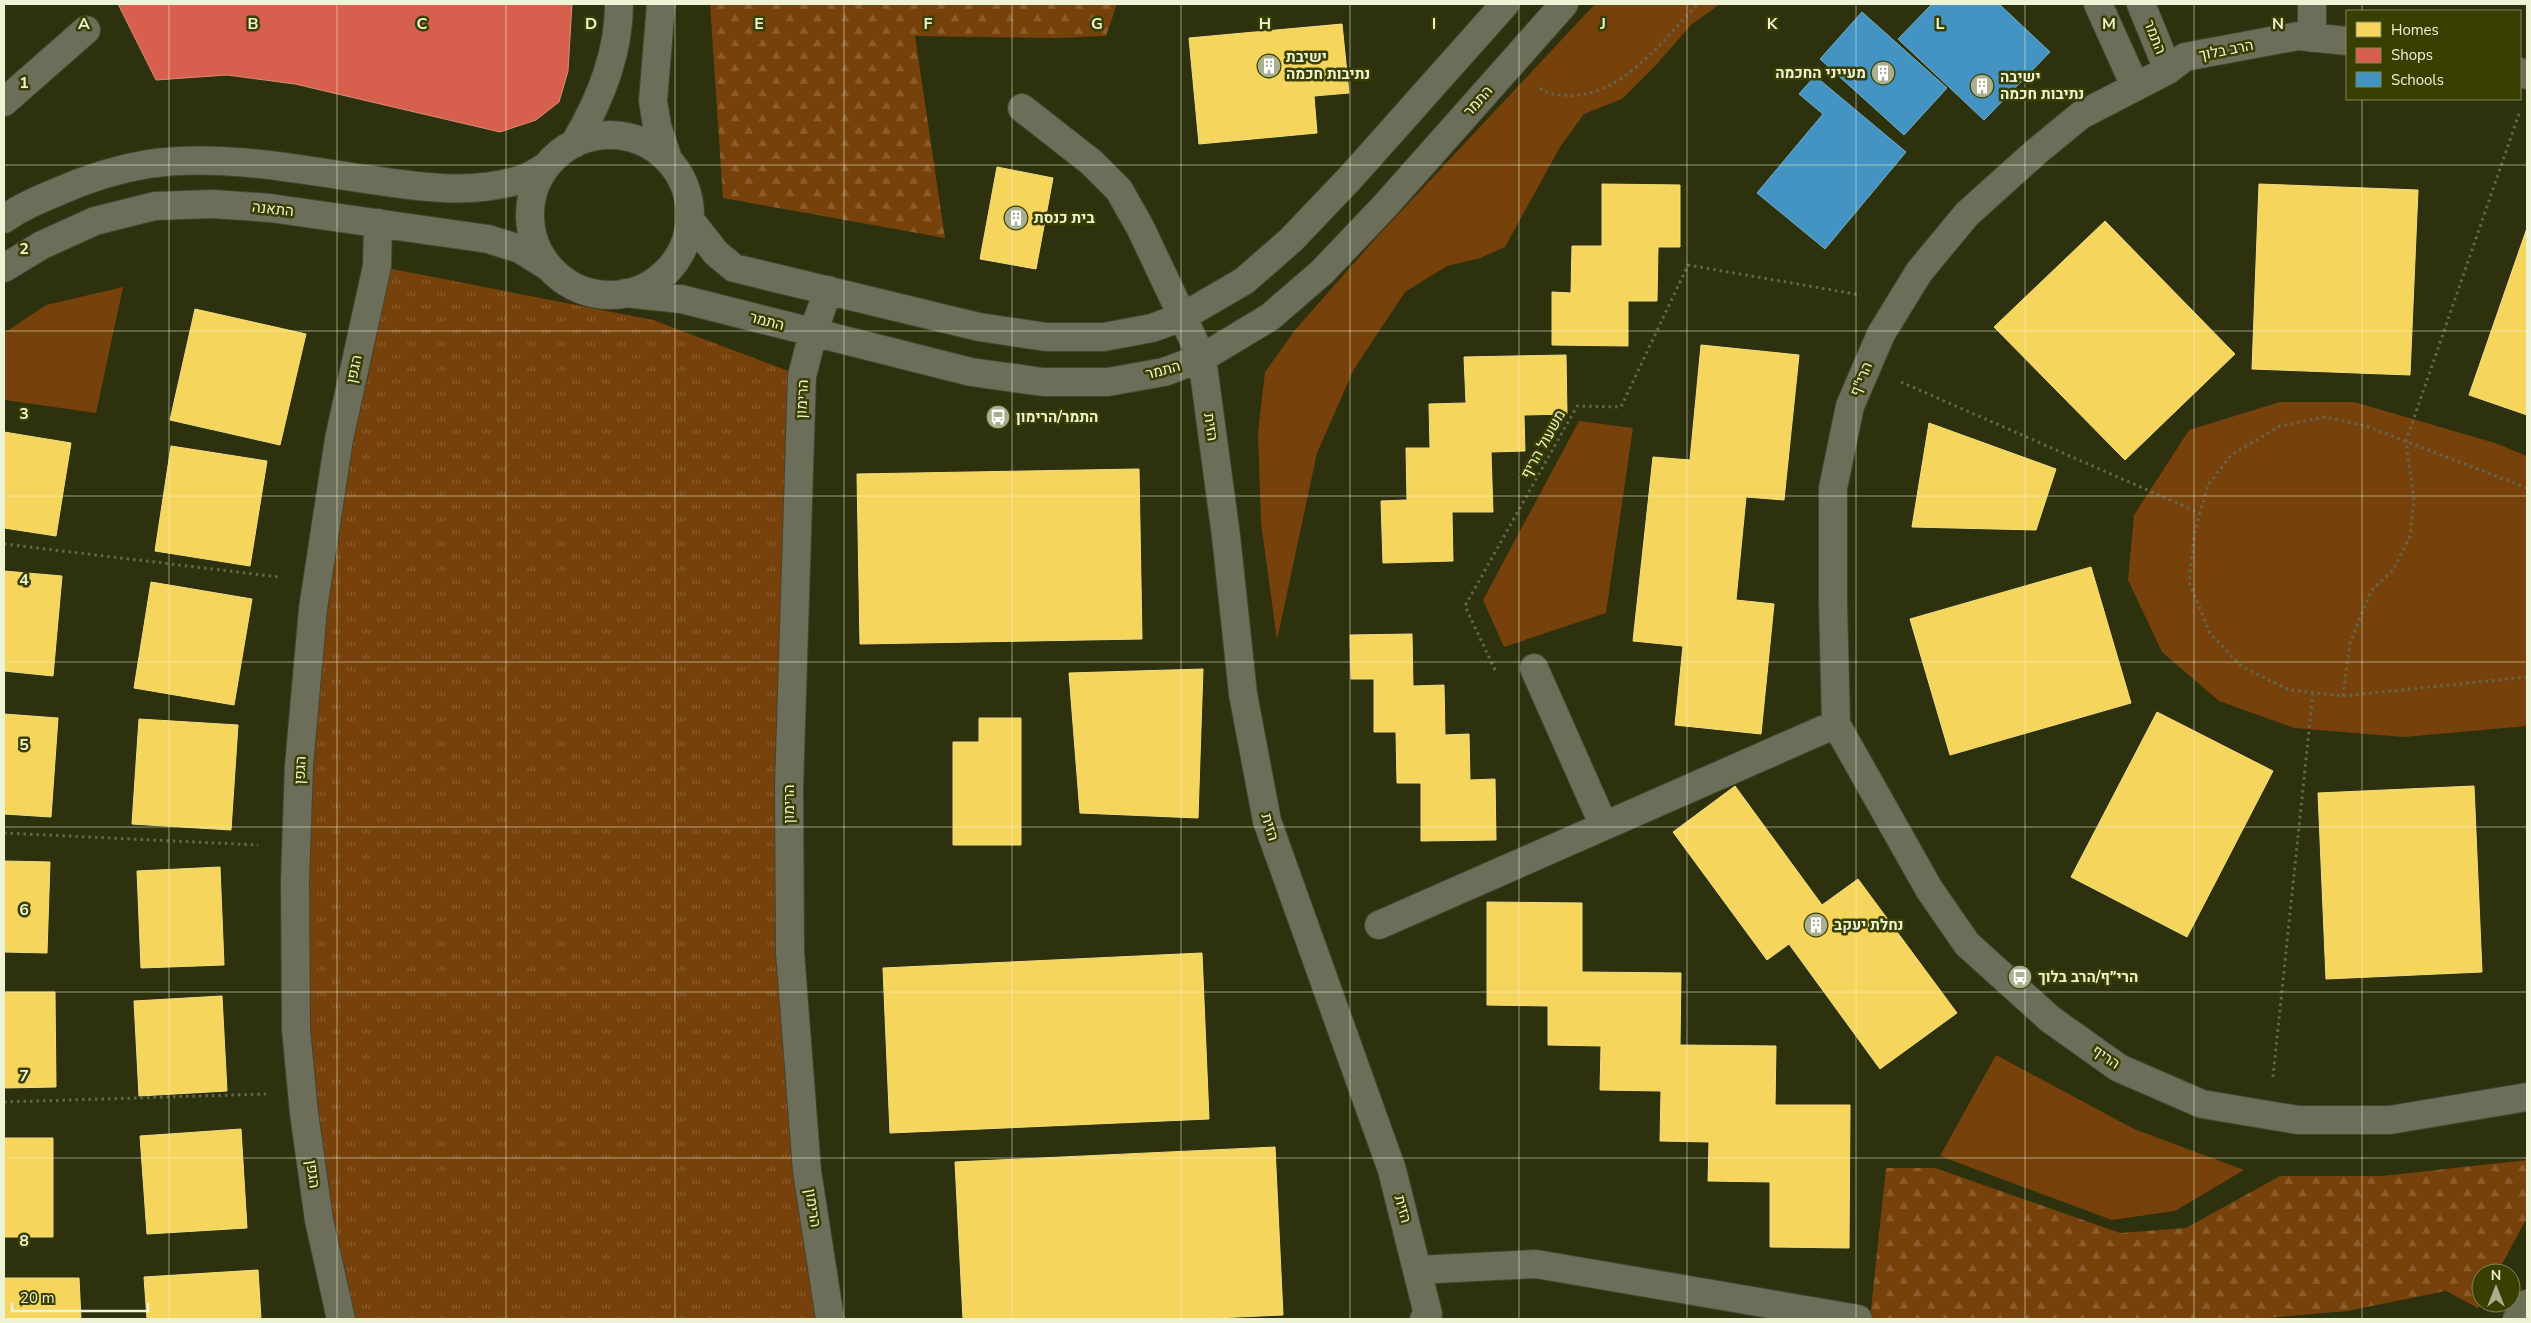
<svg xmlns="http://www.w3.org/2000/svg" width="2531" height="1323" font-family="'Nunito Sans',Heebo,sans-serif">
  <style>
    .grass { fill: url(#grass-tufts) }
    .forest { fill: url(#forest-firs) }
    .park { fill: #77410b }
    .homes { fill: #f6d55c; stroke: #f4de80 }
    .shops { fill: #d6604d; stroke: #dd8c76 }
    .schools { fill: #4393c3; stroke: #76b0c8 }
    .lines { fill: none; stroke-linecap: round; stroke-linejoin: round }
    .minor-casing { stroke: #43452f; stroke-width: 30 }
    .path { stroke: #63674f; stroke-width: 3; stroke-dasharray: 2.5 4; stroke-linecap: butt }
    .minor { stroke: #6c6e59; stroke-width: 28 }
    .grid { fill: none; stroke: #eef3d5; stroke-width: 1; stroke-opacity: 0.55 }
    .labels { text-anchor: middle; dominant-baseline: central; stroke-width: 5; stroke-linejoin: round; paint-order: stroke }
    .street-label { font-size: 15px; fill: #eef3d5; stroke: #393f00 }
    .poi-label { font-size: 15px; font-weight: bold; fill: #eef3d5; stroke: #393f00; text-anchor: start }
    .grid-label { font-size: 16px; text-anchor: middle; font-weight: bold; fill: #eef3d5; stroke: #393f00; stroke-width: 5; stroke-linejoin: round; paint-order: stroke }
  </style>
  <defs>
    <pattern id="grass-tufts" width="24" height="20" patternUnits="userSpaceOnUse" patternTransform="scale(1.25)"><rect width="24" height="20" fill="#77410b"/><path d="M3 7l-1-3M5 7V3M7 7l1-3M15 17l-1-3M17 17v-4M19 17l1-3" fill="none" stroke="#8b5d2e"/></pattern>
    <pattern id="forest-firs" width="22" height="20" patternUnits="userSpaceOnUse" patternTransform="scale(1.25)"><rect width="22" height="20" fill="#77410b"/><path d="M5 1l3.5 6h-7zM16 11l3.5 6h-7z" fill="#8b5d2e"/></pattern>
  </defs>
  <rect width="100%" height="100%" fill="#2d310e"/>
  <path class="grass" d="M 377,266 L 653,320 L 802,376 L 789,787 L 830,1319 L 341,1319 L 304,1113 L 299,766 Z"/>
  <path class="forest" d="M 710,4 L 1117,4 L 1106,36 L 1057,38 L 915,36 L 945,238 L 723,198 Z
    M 2527,1160 L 2527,1218 L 2497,1273 L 2481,1273 L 2481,1303 L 2478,1308 L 2446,1291 L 2347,1311 L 2256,1319 L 1870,1319 L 1886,1168 L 1935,1168 L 2120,1233 L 2186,1228 L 2280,1176 L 2382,1176 Z"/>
  <path class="park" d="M 1595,4 L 1720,4 L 1691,25 L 1656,65 L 1622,99 L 1584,114 L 1560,147 L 1505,247 L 1480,258 L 1447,266 L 1405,292 L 1354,369 L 1317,453 L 1277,640 L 1261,523 L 1258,432 L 1265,372 L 1295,330 L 1377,237 Z
    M 123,287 L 96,413 L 4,400 L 4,333 L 46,305 Z
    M 2280,402 L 2354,402 L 2495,443 L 2527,456 L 2527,726 L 2404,737 L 2294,728 L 2219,701 L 2162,652 L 2128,580 L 2134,515 L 2189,430 Z
    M 1579,421 L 1633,428 L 1606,613 L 1504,647 L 1483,600 Z
    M 1996,1055 L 2134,1129 L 2244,1170 L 2175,1211 L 2112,1220 L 1940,1156 Z"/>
  <path class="homes" d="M 1342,24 L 1349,93 L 1314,96 L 1317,133 L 1199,144 L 1189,38 Z
    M 997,167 L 1053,178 L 1036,269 L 980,259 Z
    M 1602,184 L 1680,185 L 1680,247 L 1658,247 L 1657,301 L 1628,301 L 1628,346 L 1552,345 L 1552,292 L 1571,293 L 1572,246 L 1602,246 Z
    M 2259,184 L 2418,190 L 2410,375 L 2252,369 Z
    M 2105,221 L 2235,354 L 2125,460 L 1994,327 Z
    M 2527,228 L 2527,415 L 2469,395 Z
    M 195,309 L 306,334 L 280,445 L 170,420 Z
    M 1701,345 L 1799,355 L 1784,500 L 1746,497 L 1736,600 L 1774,604 L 1761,734 L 1675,725 L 1683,646 L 1633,641 L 1653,457 L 1690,460 Z
    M 1566,355 L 1567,414 L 1524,415 L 1525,451 L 1491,452 L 1493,512 L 1452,512 L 1453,561 L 1383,563 L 1381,501 L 1407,500 L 1406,448 L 1430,448 L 1429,404 L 1466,403 L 1464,357 Z
    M 1929,423 L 2056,469 L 2036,530 L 1912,527 Z
    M 4,432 L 71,443 L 56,536 L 4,528 Z
    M 171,446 L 267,461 L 250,566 L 155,551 Z
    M 1139,469 L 1142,639 L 860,644 L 857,474 Z
    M 2091,567 L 2131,703 L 1950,755 L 1910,619 Z
    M 4,571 L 62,576 L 53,676 L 4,671 Z
    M 151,582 L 252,599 L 234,705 L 134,688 Z
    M 1412,634 L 1413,686 L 1444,685 L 1445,735 L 1469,734 L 1470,780 L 1495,779 L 1496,840 L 1421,841 L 1421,783 L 1397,783 L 1396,732 L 1374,732 L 1374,679 L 1351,679 L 1350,635 Z
    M 1203,669 L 1198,818 L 1080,813 L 1069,673 Z
    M 2157,712 L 2273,771 L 2187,937 L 2071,877 Z
    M 4,714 L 58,718 L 51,817 L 4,814 Z
    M 979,718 L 1021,718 L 1021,845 L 953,845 L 953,742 L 979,742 Z
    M 139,719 L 238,725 L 231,830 L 132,824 Z
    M 1735,786 L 1822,905 L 1858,879 L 1957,1013 L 1880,1069 L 1789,944 L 1767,960 L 1673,832 Z
    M 2474,786 L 2482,972 L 2326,979 L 2318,793 Z
    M 4,861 L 50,862 L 47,953 L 4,952 Z
    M 220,867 L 224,965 L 141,968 L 137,871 Z
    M 1487,902 L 1582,903 L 1582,972 L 1681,973 L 1680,1045 L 1776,1046 L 1775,1105 L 1850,1105 L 1849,1248 L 1770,1247 L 1770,1182 L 1708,1181 L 1709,1142 L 1660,1141 L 1661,1091 L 1600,1090 L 1601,1046 L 1548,1045 L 1548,1006 L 1487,1005 Z
    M 1202,953 L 1209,1119 L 890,1133 L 883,968 Z
    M 4,992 L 55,992 L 56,1087 L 4,1088 Z
    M 222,996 L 227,1091 L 139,1096 L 134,1001 Z
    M 241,1129 L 247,1228 L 147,1234 L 140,1136 Z
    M 4,1138 L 53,1138 L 53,1237 L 4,1237 Z
    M 1275,1147 L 1283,1315 L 1192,1319 L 963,1319 L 955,1162 Z
    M 258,1270 L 261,1319 L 147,1319 L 144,1277 Z
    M 4,1278 L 79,1278 L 81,1319 L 4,1319 Z"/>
  <path class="shops" d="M 118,4 L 572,4 L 568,71 L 559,102 L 536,120 L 500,132 L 295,84 L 227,75 L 156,80 Z"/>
  <path class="schools" d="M 1932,4 L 1999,4 L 2050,52 L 1984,120 L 1898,39 Z
    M 1862,12 L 1947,88 L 1904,135 L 1820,59 Z
    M 1815,76 L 1906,152 L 1825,249 L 1757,193 L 1823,114 L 1799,94 Z"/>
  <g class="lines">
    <g class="minor-casing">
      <path id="minor" d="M 661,4 L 653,101 L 657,126 L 668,159
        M 2098,4 L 2135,86
        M 2141,4 L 2168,70
        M 2312,4 L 2312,38
        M 2347,41 L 2298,36 L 2185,57 L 2168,70 L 2081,115 L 2036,152 L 1967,214 L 1919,272 L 1881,334 L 1850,406 L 1833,488 L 1833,601 L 1836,724 L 1929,889 L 1967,944 L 2050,1019 L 2119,1068 L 2202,1104 L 2298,1120 L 2390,1120 L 2527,1097
        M 2520,72 L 2527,75
        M 4,102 L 86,30
        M 1022,108 L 1091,162 L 1119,190 L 1140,227 L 1202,358 L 1226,536 L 1243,694 L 1267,821 L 1392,1170 L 1428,1314 L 1424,1319
        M530 215a80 80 0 1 1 160 0a80 80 0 1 1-160 0Z
        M 574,144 C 600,101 619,55 619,4
        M 4,219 C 21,207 38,200 57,192 C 86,179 118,169 148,164 C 215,154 286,167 352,177 C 407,185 468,197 522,179 C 530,177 538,171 545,167
        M 690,220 L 716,253 L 734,268 L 979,327 L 1046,337 L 1104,337 L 1152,328 L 1182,317 L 1244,281 L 1291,240 L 1351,177 L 1505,4
        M 4,268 L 42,245 L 95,221 L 155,206 L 213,204 L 270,208 L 488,239 L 520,249 L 547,266
        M 828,290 L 813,333 L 802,376 L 789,787 L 790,952 L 807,1171 L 830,1319
        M 625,293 L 681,299 L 971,372 L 1043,382 L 1108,382 L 1164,372 L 1202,358 L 1270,317 L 1322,272 L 1384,207 L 1564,4
        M 1534,668 L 1604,826
        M 1379,925 L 1836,724
        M 1417,1270 L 1536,1264 L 1858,1319
        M 341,1319 L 319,1220 L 304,1113 L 296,1029 L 295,880 L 299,766 L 313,609 L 339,439 L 377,266 L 378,223
        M 2517,1319 L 2527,1304"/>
    </g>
    <path class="path" d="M 1540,88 C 1547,94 1553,94 1561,95 C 1618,102 1662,41 1698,4
      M 1901,382 L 2200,513
      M 2527,488 L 2366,426 L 2325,417 L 2280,426 L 2231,455 L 2208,485 L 2195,531 L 2189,582 L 2210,633 L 2241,666 L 2289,690 L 2343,696 L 2527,677
      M 4,544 L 279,577
      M 1495,670 L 1465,606 L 1577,406 L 1621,407 L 1688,265 L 1861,295
      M 2343,696 L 2350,643 L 2371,591 L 2393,570 L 2410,536 L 2414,500 L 2406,441 L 2520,111
      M 4,833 L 258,845
      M 2273,1077 L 2313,692
      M 4,1102 L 266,1094"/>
    <use href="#minor" class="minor"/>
  </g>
  <path class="grid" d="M 169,4 L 169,1319M 337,4 L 337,1319M 506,4 L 506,1319M 675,4 L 675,1319M 844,4 L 844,1319M 1012,4 L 1012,1319M 1181,4 L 1181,1319M 1350,4 L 1350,1319M 1519,4 L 1519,1319M 1687,4 L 1687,1319M 1856,4 L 1856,1319M 2025,4 L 2025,1319M 2194,4 L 2194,1319M 2362,4 L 2362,11M 2362,99 L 2362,1319M 4,165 L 2527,165M 4,331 L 2527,331M 4,496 L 2527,496M 4,662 L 2527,662M 4,827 L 2527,827M 4,992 L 2527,992M 4,1158 L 2527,1158"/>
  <defs>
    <g id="building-disc" transform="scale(1.25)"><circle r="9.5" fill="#aaaf8f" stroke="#393f00"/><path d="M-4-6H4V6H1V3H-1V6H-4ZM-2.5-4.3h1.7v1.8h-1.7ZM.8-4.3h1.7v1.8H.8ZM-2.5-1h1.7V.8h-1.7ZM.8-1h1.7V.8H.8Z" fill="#fff"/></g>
    <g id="bus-disc" transform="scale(1.25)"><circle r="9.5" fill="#aaaf8f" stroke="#393f00"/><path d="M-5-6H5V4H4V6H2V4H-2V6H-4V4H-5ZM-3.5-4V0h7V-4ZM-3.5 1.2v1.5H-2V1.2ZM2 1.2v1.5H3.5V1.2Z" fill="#fff"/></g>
  </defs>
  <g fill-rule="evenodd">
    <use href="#building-disc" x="1269" y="66"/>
    <use href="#building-disc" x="1883" y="73"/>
    <use href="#building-disc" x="1982" y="86"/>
    <use href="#building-disc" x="1016" y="218"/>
    <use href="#bus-disc" x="998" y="417"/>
    <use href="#building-disc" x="1816" y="925"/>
    <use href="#bus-disc" x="2020" y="977"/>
  </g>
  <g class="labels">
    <g class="street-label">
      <text transform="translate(2155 37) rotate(68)">התמר</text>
      <text transform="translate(2226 50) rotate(-11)">הרב בלוך</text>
      <text transform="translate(1478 101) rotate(-48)">התמר</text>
      <text transform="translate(273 209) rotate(6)">התאנה</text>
      <text transform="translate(767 321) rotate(14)">התמר</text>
      <text transform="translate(354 369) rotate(-78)">הגפן</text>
      <text transform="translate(1163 370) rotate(-15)">התמר</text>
      <text transform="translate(1861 379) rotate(-67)">הרי"ף</text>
      <text transform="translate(802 399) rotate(-87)">הרימון</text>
      <text transform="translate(1211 427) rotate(82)">הזית</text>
      <text transform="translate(1543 444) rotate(-61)">משעול הריף</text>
      <text transform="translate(300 770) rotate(-87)">הגפן</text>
      <text transform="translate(789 804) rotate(-90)">הרימון</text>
      <text transform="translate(1270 827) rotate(74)">הזית</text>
      <text transform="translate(2106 1057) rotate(34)">הריף</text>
      <text transform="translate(313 1174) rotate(82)">הגפן</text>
      <text transform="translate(813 1208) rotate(81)">הרימון</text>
      <text transform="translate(1403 1209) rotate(75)">הזית</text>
    </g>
    <g class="poi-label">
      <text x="1286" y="57">ישיבת<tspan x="1286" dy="17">נתיבות חכמה</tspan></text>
      <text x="1866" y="73" text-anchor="end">מעייני החכמה</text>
      <text x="2000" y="77">ישיבה<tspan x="2000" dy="17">נתיבות חכמה</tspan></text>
      <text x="1034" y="218">בית כנסת</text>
      <text x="1016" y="417">התמר/הרימון</text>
      <text x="1834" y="925">נחלת יעקב</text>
      <text x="2038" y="977">הרי״ף/הרב בלוך</text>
    </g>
  </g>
  <g class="grid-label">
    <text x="84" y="29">A</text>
    <text x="253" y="29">B</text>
    <text x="422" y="29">C</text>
    <text x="591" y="29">D</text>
    <text x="759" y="29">E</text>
    <text x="928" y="29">F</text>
    <text x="1097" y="29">G</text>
    <text x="1265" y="29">H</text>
    <text x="1434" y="29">I</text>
    <text x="1603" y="29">J</text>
    <text x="1772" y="29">K</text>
    <text x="1940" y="29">L</text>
    <text x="2109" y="29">M</text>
    <text x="2278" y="29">N</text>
    <text x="24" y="88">1</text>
    <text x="24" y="254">2</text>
    <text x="24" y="419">3</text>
    <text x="24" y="585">4</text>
    <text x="24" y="750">5</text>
    <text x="24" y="915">6</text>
    <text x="24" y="1081">7</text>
    <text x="24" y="1246">8</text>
  </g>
  <rect width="2531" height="1323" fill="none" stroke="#eef3d5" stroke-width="10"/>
  <rect x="2346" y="10" width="175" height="90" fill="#393f00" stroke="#818755"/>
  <rect x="2356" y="22" width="25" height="15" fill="#f6d55c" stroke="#818755"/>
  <text x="2391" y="35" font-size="15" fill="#eef3d5">Homes</text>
  <rect x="2356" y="48" width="25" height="15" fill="#d6604d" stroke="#818755"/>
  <text x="2391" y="60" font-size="15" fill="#eef3d5">Shops</text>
  <rect x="2356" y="72" width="25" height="15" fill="#4393c3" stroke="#818755"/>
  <text x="2391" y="85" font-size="15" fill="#eef3d5">Schools</text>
  <g transform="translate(2496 1288)"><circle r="24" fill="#393f00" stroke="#818755"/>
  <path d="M0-4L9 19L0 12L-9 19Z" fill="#aaaf8f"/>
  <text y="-8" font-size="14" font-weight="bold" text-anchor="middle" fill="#eef3d5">N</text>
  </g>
  <path d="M12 1303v8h136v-8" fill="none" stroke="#eef3d5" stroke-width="2.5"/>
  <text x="20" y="1303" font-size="15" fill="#eef3d5" stroke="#393f00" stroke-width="4" paint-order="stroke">20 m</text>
</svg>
